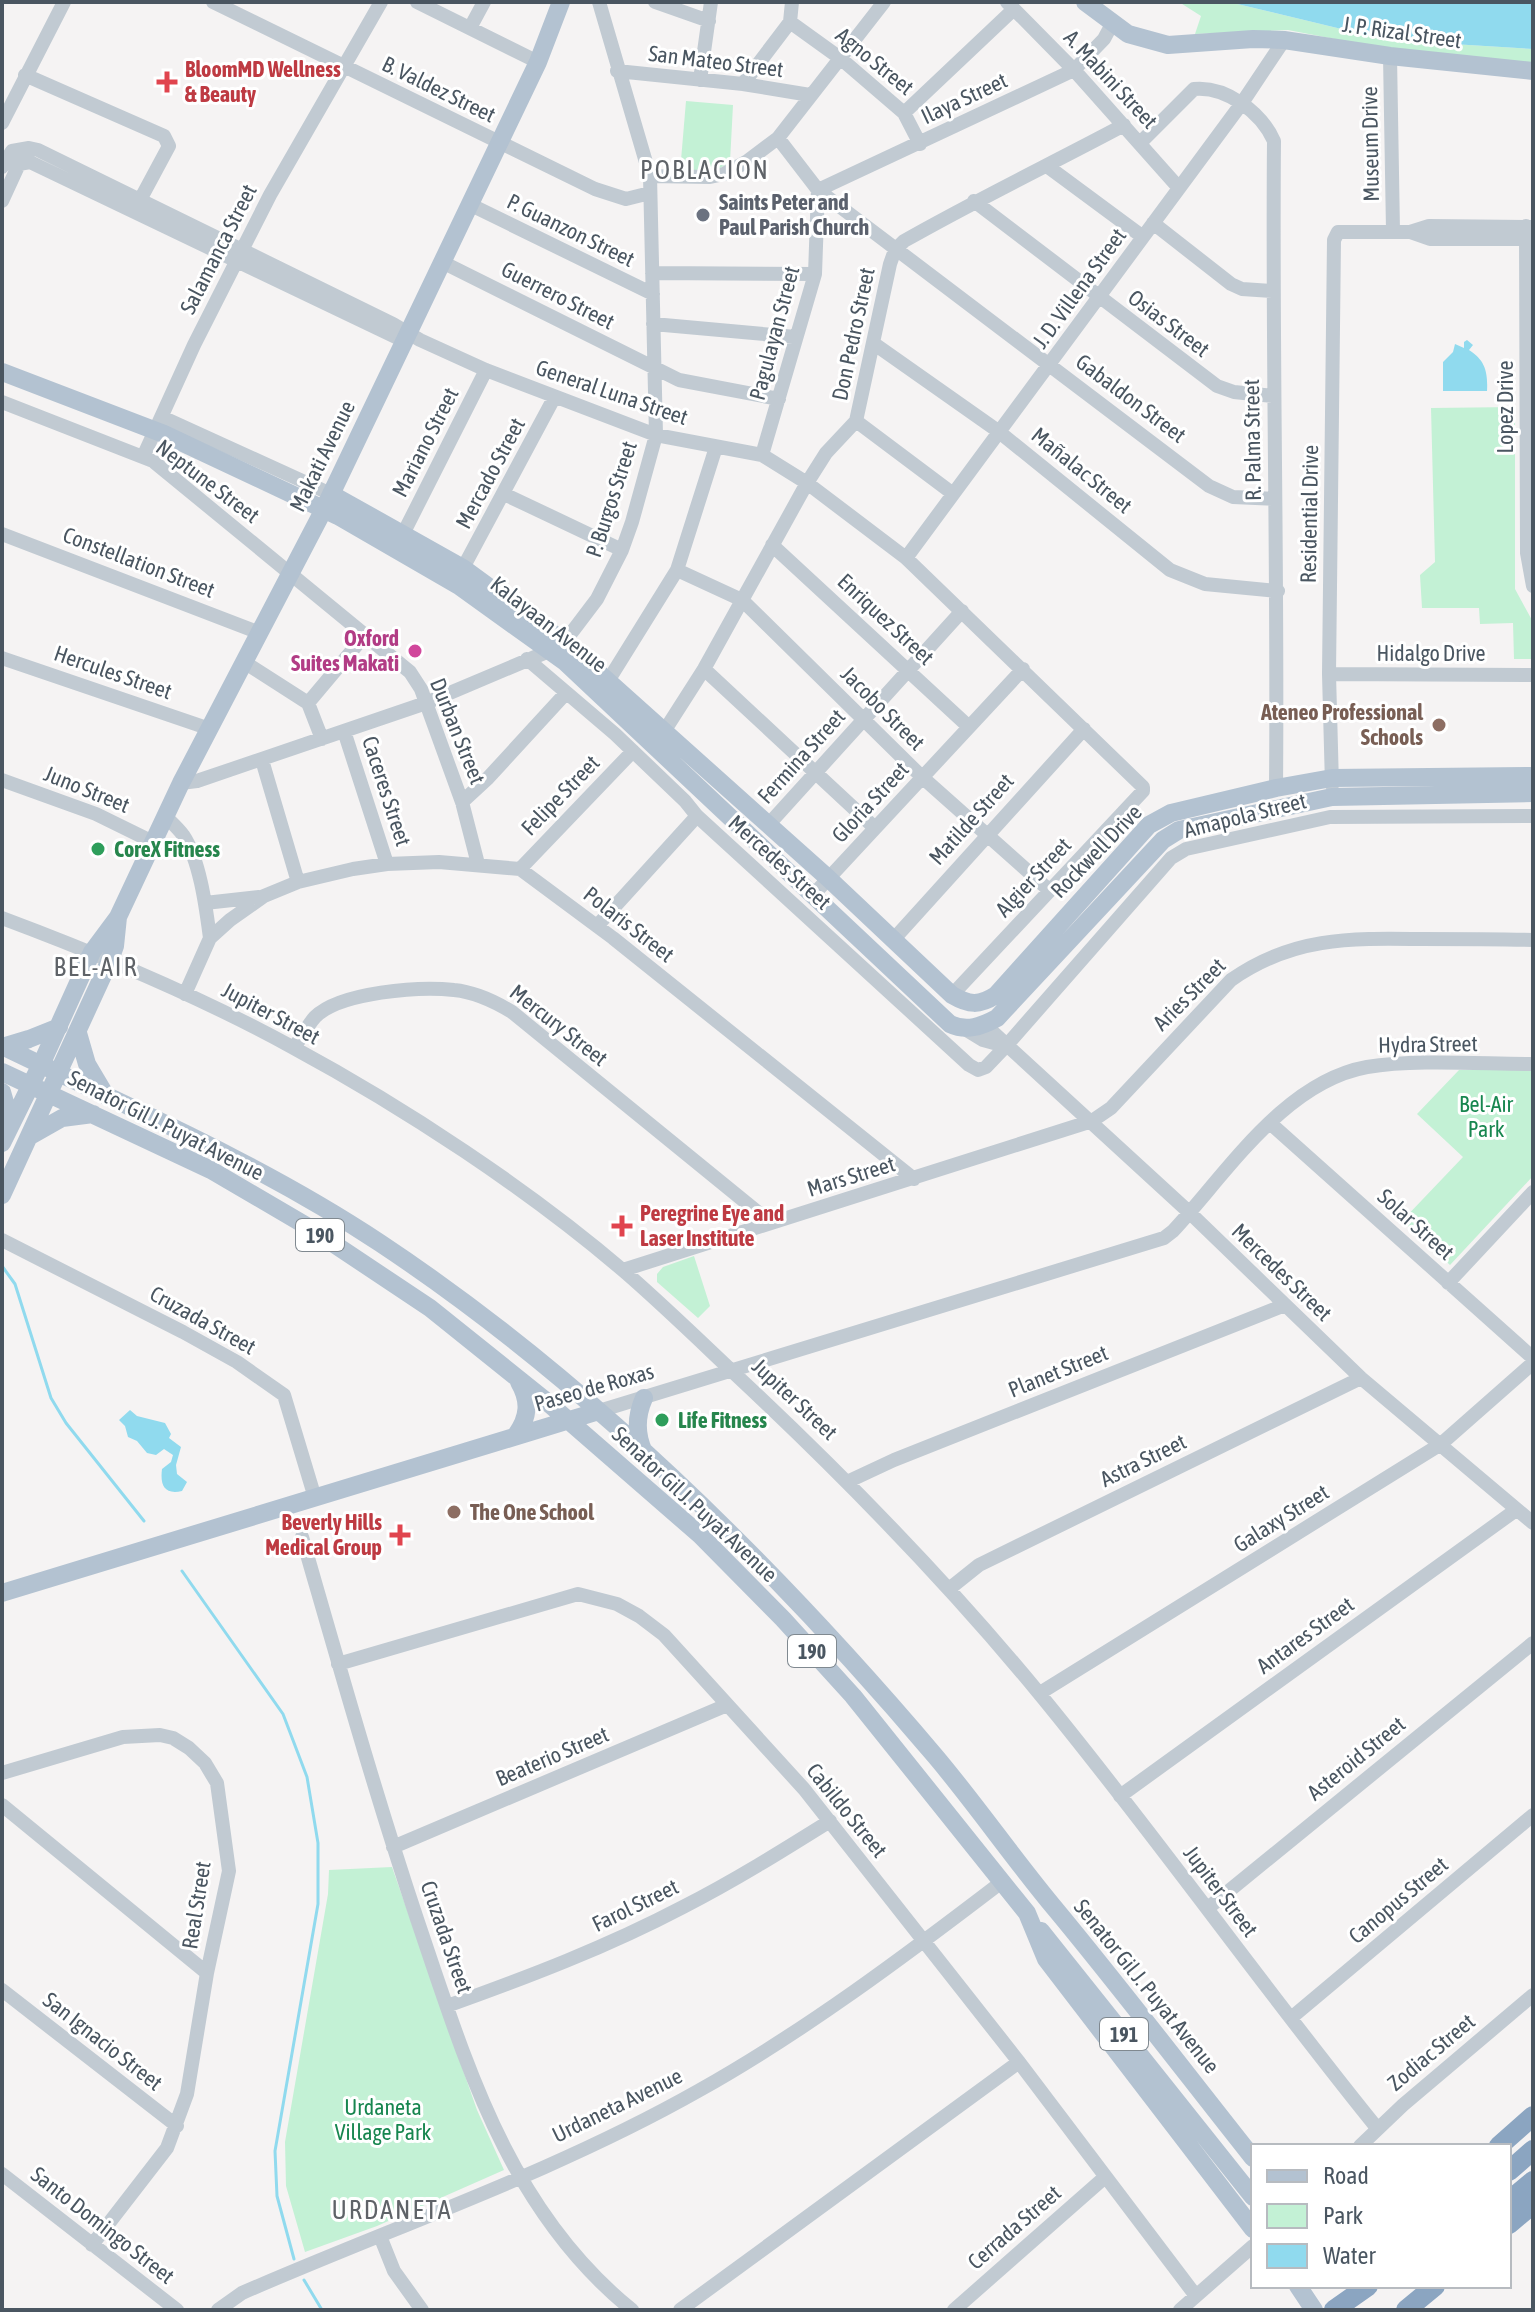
<svg xmlns="http://www.w3.org/2000/svg" width="1535" height="2312" font-family="'Asap Condensed',sans-serif">
  <style>
    .green { fill: #c3f1d5 }
    .water { fill: #90daee }
    .lines { fill: none; stroke-linecap: round; stroke-linejoin: round }
    .stream { stroke: #90daee; stroke-width: 3 }
    .minor { stroke: #c1cad2; stroke-width: 14 }
    .major { stroke: #b3c2d1; stroke-width: 18 }
    .highway { stroke: #8ba5c1; stroke-width: 20 }
    .health-dot { fill: #e0444e; stroke: #fff; stroke-width: 3 }
    .worship-dot { fill: #6b7280; stroke: #fff; stroke-width: 3 }
    .hotel-dot { fill: #d1479c; stroke: #fff; stroke-width: 3 }
    .education-dot { fill: #8d6e63; stroke: #fff; stroke-width: 3 }
    .leisure-dot { fill: #2e9e5b; stroke: #fff; stroke-width: 3 }
    .labels { text-anchor: middle; dominant-baseline: central; stroke-width: 6; stroke-linejoin: round; paint-order: stroke }
    .shield { fill: #fff; stroke: #808990; stroke-width: 2 }
    .shield-label { font-size: 20px; font-weight: bold; fill: #4a5661 }
    .street-label { font-size: 22px; fill: #4a5661; stroke: #fff }
    .health-label { font-size: 22px; font-weight: bold; fill: #be3a42; stroke: #fff; text-anchor: start }
    .worship-label { font-size: 22px; font-weight: bold; fill: #5b616d; stroke: #fff; text-anchor: start }
    .hotel-label { font-size: 22px; font-weight: bold; fill: #b23c85; stroke: #fff; text-anchor: end }
    .education-label { font-size: 22px; font-weight: bold; fill: #785e54; stroke: #fff; text-anchor: end }
    .leisure-label { font-size: 22px; font-weight: bold; fill: #27864d; stroke: #fff; text-anchor: start }
    .park-label { font-size: 22px; fill: #17864f; stroke: #fff }
    .quarter-label { font-size: 26px; letter-spacing: 2px; fill: #5f6368; stroke: #fff }
  </style>
  <rect width="100%" height="100%" fill="#f5f3f3"/>
  <path class="green" d="M 1179,2 L 1229,2 L 1387,40 L 1533,49 L 1533,63 L 1392,50 L 1288,30 L 1195,34 L 1201,16 Z
    M 686,101 L 733,105 L 730,162 L 717,170 L 680,172 Z
    M 1515,407 L 1515,589 L 1533,622 L 1533,659 L 1514,659 L 1513,623 L 1480,624 L 1479,608 L 1422,608 L 1420,575 L 1435,562 L 1431,408 Z
    M 1459,1070 L 1533,1070 L 1533,1176 L 1450,1265 L 1402,1221 L 1463,1157 L 1417,1114 Z
    M 694,1256 L 710,1306 L 698,1318 L 657,1282 L 657,1274 L 663,1267 Z
    M 392,1867 L 477,2110 L 504,2170 L 377,2226 L 305,2252 L 286,2186 L 285,2142 L 328,1894 L 329,1870 Z"/>
  <path class="water" d="M 1229,2 L 1533,2 L 1533,49 L 1387,40 Z
    M 1467,340 L 1473,345 L 1469,350 C 1485,360 1488,372 1487,391 L 1443,391 L 1443,362 L 1453,352 L 1455,344 L 1464,348 L 1464,342 Z
    M 130,1410 L 137,1416 L 165,1423 L 171,1434 L 169,1438 L 181,1447 L 176,1465 L 177,1474 L 187,1482 L 182,1491 C 164,1495 160,1485 162,1469 L 171,1462 L 173,1455 L 164,1449 L 156,1455 L 147,1453 L 137,1441 L 128,1437 L 125,1426 L 119,1420 Z"/>
  <g class="lines">
    <path class="stream" d="M 2,1266 L 15,1284 L 51,1398 L 66,1423 L 144,1521
      M 182,1571 L 283,1714 L 307,1777 L 318,1843 L 318,1904 L 275,2151 L 277,2196 L 294,2259
      M 304,2280 L 322,2310"/>
    <path class="minor" d="M 213,2 L 595,189 L 626,199 L 650,193
      M 417,2 L 538,62
      M 655,2 L 709,21
      M 1007,2 L 1074,70 L 1179,188
      M 790,22 L 840,58 L 904,113 L 920,144
      M 470,28 L 484,2
      M 1390,56 L 1393,231
      M 617,71 L 743,84 L 810,95
      M 25,75 L 164,136 L 169,146 L 140,200
      M 700,80 L 711,2
      M 743,84 L 790,22 L 792,2
      M 904,113 L 1014,9
      M 2,123 L 64,2
      M 778,138 L 818,190 L 1209,486 L 1233,497 L 1275,499
      M 1140,143 L 1194,89 C 1226,86 1261,112 1274,141 C 1272,356 1278,572 1276,788
      M 1047,166 L 1143,237
      M 2,167 L 12,151 L 29,148 L 38,150 L 393,324 L 420,340 L 486,370 L 656,435 L 762,455 L 807,483 L 906,558 L 1143,787 L 1143,791 L 952,995
      M 650,176 L 710,177 L 724,174 L 746,162 L 778,138 L 884,2
      M 818,190 L 1074,70 L 1104,39 L 1112,24
      M 2,201 L 19,164 L 30,162 L 404,341
      M 974,201 L 1217,386 L 1234,392 L 1273,396
      M 471,205 L 653,294
      M 1153,223 L 1231,284 L 1242,289 L 1272,291
      M 1526,226 L 1527,553 L 1533,586
      M 1410,232 L 1429,226 L 1532,227
      M 442,262 L 679,380 L 779,399
      M 652,273 L 815,274
      M 653,324 L 796,337
      M 873,343 L 998,431 L 1170,570 L 1205,584 L 1278,591
      M 2,402 L 153,461 L 410,672 L 421,689 L 462,802 L 478,864
      M 162,417 L 331,494
      M 856,421 L 952,493
      M 762,455 L 815,274 L 818,190
      M 143,457 L 194,345 L 270,195 L 381,2
      M 504,494 L 622,550
      M 2,534 L 260,633
      M 403,534 L 486,370
      M 772,545 L 969,727
      M 906,558 L 1242,103 L 1284,40
      M 463,568 L 554,398
      M 677,570 L 742,600 L 922,777 L 1049,890
      M 2,658 L 210,729
      M 527,659 L 615,734 L 685,801 L 697,816 L 969,1065 L 978,1070 L 986,1067 L 1006,1046 L 1171,858 L 1186,849 L 1330,817 L 1533,816
      M 244,662 L 308,703 L 322,739
      M 704,669 L 875,828
      M 1329,674 L 1533,675
      M 608,681 L 677,570 L 716,447
      M 308,703 L 366,634
      M 665,730 L 704,669 L 807,483 L 826,453 L 856,421 L 890,264 L 895,250 L 904,241 C 976,200 1051,164 1124,125
      M 344,731 L 387,864
      M 262,760 L 298,882
      M 2,780 L 96,814 L 153,842
      M 181,783 L 197,781 L 426,703 L 549,651 L 572,632 L 597,599 L 622,550 L 632,522 L 656,435 L 650,176 L 599,2
      M 1332,785 L 1329,674 L 1334,240 L 1338,232 L 1410,232 L 1430,239 L 1533,239
      M 462,802 L 488,778 L 566,693
      M 165,816 C 171,822 178,828 183,835 C 200,860 206,908 210,938
      M 769,824 L 962,611
      M 520,869 L 633,751
      M 814,894 L 1023,669
      M 205,903 L 259,897
      M 2,918 C 101,955 199,996 292,1047 C 405,1108 528,1189 625,1272 C 663,1305 699,1340 735,1374 C 842,1474 945,1579 1038,1692 C 1155,1834 1261,1985 1377,2128
      M 597,926 L 697,816
      M 893,940 L 1084,729
      M 185,994 L 210,938 L 230,920 L 264,896 L 298,882 L 353,869 L 387,864 L 439,862 L 520,869 L 613,938 L 914,1179
      M 985,1025 L 1190,1213 L 1361,1378 L 1533,1523
      M 965,1029 L 983,1040 L 1005,1046
      M 294,1048 C 301,1038 307,1026 315,1017 C 340,992 420,986 454,990 C 475,992 494,1001 512,1012 L 771,1223
      M 1270,1123 L 1533,1358
      M 2,1240 L 183,1332 L 237,1362 L 284,1395 L 315,1498
      M 623,1270 L 1092,1121 L 1111,1108 L 1231,980 C 1292,937 1349,938 1421,939 C 1458,939 1496,939 1533,940
      M 1448,1283 L 1533,1192
      M 599,1411 L 1164,1238 L 1173,1231 C 1227,1173 1284,1082 1367,1067 C 1416,1059 1482,1064 1533,1064
      M 849,1481 L 894,1460 L 1285,1305
      M 302,1537 C 339,1665 375,1793 417,1919 C 466,2063 508,2210 632,2310
      M 949,1589 L 979,1565 L 1361,1378
      M 338,1664 L 578,1594 L 617,1604 L 639,1616 L 664,1635 L 804,1789 L 1019,2062 L 1196,2296
      M 1040,1693 L 1441,1444 L 1533,1363
      M 2,1773 L 123,1737 L 160,1735 L 173,1738 L 189,1748 L 205,1763 L 217,1783 L 229,1871 L 207,1973 L 187,2094 L 167,2148 L 92,2245
      M 1120,1796 L 1516,1510
      M 2,1805 L 207,1973
      M 393,1847 L 727,1705
      M 1208,1908 L 1533,1643
      M 2,1990 L 177,2126
      M 447,2006 C 528,1977 607,1947 683,1907 C 734,1881 782,1851 830,1821
      M 1291,2018 L 1533,1815
      M 1360,2146 L 1403,2105 L 1533,1995
      M 2,2174 L 177,2310
      M 380,2236 L 394,2271 L 422,2310
      M 218,2310 L 242,2293 C 393,2227 553,2173 698,2091 C 805,2031 905,1956 1003,1881
      M 680,2310 L 1019,2062
      M 954,2310 L 1104,2178
      M 1180,2310 L 1253,2246"/>
    <path class="major" d="M 1085,2 L 1128,34 L 1168,45 L 1253,39 L 1284,40 L 1390,56 L 1533,71
      M 2,372 L 164,434 L 338,516 L 459,586 L 565,662 L 950,1024 C 967,1032 982,1026 997,1018 L 1163,840 L 1179,830 L 1332,797 L 1533,793
      M 331,494 L 463,568 L 563,641 L 828,878 L 952,995 C 969,1005 979,1006 996,995 L 1149,825 L 1171,813 L 1276,788 L 1332,778 L 1533,776
      M 78,1033 L 87,1064 L 106,1096
      M 2,1046 C 130,1108 261,1164 380,1243 C 588,1381 775,1567 936,1757 C 978,1807 1015,1861 1057,1911 C 1124,1992 1188,2076 1253,2158
      M 2,1047 L 29,1039 L 59,1027
      M 2,1072 L 211,1170 L 310,1228 L 430,1308 L 546,1401 L 700,1535 L 783,1619 L 853,1696 L 1027,1913 L 1046,1959 L 1253,2229
      M 2,1092 L 8,1113 L 8,1128
      M 32,1135 L 62,1118 L 93,1114
      M 2,1143 L 45,1056 L 92,952 L 118,917 L 181,783 L 324,509 L 538,62 L 561,2
      M 2,1195 L 110,960 L 115,946 L 118,917
      M 516,1435 C 529,1417 530,1401 519,1382
      M 644,1452 C 635,1433 636,1416 644,1398
      M 2,1593 L 599,1411
      M 1041,1931 L 1253,2197
      M 1298,2286 L 1314,2310"/>
    <path class="highway" d="M 1499,2146 L 1533,2116
      M 1509,2171 L 1533,2150
      M 1509,2201 L 1533,2181
      M 1509,2224 L 1533,2204
      M 1334,2310 L 1368,2286
      M 1406,2310 L 1435,2286"/>
  </g>
  <g class="health-dot">
    <path d="M163 70h8v8h8v8h-8v8h-8v-8h-8v-8h8z"/>
    <path d="M618 1214h8v8h8v8h-8v8h-8v-8h-8v-8h8z"/>
    <path d="M396 1523h8v8h8v8h-8v8h-8v-8h-8v-8h8z"/>
  </g>
  <circle class="worship-dot" cx="703" cy="215" r="8"/>
  <circle class="hotel-dot" cx="415" cy="651" r="8"/>
  <g class="education-dot">
    <circle cx="1439" cy="725" r="8"/>
    <circle cx="454" cy="1512" r="8"/>
  </g>
  <g class="leisure-dot">
    <circle cx="98" cy="849" r="8"/>
    <circle cx="662" cy="1420" r="8"/>
  </g>
  <g class="labels">
    <g class="shield">
      <rect x="296" y="1219" width="48" height="32" rx="6"/>
      <rect x="788" y="1635" width="48" height="32" rx="6"/>
      <rect x="1100" y="2018" width="48" height="32" rx="6"/>
    </g>
    <g class="shield-label">
      <text x="320" y="1235">190</text>
      <text x="812" y="1651">190</text>
      <text x="1124" y="2034">191</text>
    </g>
    <g class="street-label">
      <text transform="translate(1402 32) rotate(8)">J. P. Rizal Street</text>
      <text transform="translate(716 61) rotate(7)">San Mateo Street</text>
      <text transform="translate(875 61) rotate(39)">Agno Street</text>
      <text transform="translate(1111 79) rotate(47)">A. Mabini Street</text>
      <text transform="translate(439 89) rotate(26)">B. Valdez Street</text>
      <text transform="translate(964 98) rotate(-25)">Ilaya Street</text>
      <text transform="translate(1370 144) rotate(-91)">Museum Drive</text>
      <text transform="translate(571 230) rotate(26)">P. Guanzon Street</text>
      <text transform="translate(218 249) rotate(-63)">Salamanca Street</text>
      <text transform="translate(1079 288) rotate(-54)">J. D. Villena Street</text>
      <text transform="translate(558 295) rotate(27)">Guerrero Street</text>
      <text transform="translate(1169 323) rotate(37)">Osias Street</text>
      <text transform="translate(774 333) rotate(-75)">Pagulayan Street</text>
      <text transform="translate(853 334) rotate(-78)">Don Pedro Street</text>
      <text transform="translate(612 392) rotate(19)">General Luna Street</text>
      <text transform="translate(1131 398) rotate(37)">Gabaldon Street</text>
      <text transform="translate(1505 407) rotate(-90)">Lopez Drive</text>
      <text transform="translate(1252 440) rotate(-91)">R. Palma Street</text>
      <text transform="translate(425 442) rotate(-63)">Mariano Street</text>
      <text transform="translate(322 456) rotate(-64)">Makati Avenue</text>
      <text transform="translate(1082 470) rotate(39)">Mañalac Street</text>
      <text transform="translate(490 473) rotate(-62)">Mercado Street</text>
      <text transform="translate(208 481) rotate(37)">Neptune Street</text>
      <text transform="translate(611 499) rotate(-72)">P. Burgos Street</text>
      <text transform="translate(1309 514) rotate(-89)">Residential Drive</text>
      <text transform="translate(139 562) rotate(21)">Constellation Street</text>
      <text transform="translate(886 619) rotate(43)">Enriquez Street</text>
      <text transform="translate(549 624) rotate(38)">Kalayaan Avenue</text>
      <text x="1431" y="653">Hidalgo Drive</text>
      <text transform="translate(113 672) rotate(19)">Hercules Street</text>
      <text transform="translate(883 708) rotate(45)">Jacobo Street</text>
      <text transform="translate(458 731) rotate(68)">Durban Street</text>
      <text transform="translate(801 756) rotate(-48)">Fermina Street</text>
      <text transform="translate(87 789) rotate(22)">Juno Street</text>
      <text transform="translate(387 791) rotate(72)">Caceres Street</text>
      <text transform="translate(560 795) rotate(-46)">Felipe Street</text>
      <text transform="translate(870 802) rotate(-47)">Gloria Street</text>
      <text transform="translate(1245 815) rotate(-14)">Amapola Street</text>
      <text transform="translate(971 819) rotate(-48)">Matilde Street</text>
      <text transform="translate(1096 851) rotate(-46)">Rockwell Drive</text>
      <text transform="translate(780 862) rotate(42)">Mercedes Street</text>
      <text transform="translate(1033 877) rotate(-47)">Algier Street</text>
      <text transform="translate(629 924) rotate(38)">Polaris Street</text>
      <text transform="translate(1189 994) rotate(-45)">Aries Street</text>
      <text transform="translate(271 1013) rotate(28)">Jupiter Street</text>
      <text transform="translate(559 1025) rotate(38)">Mercury Street</text>
      <text transform="translate(1428 1044) rotate(-1)">Hydra Street</text>
      <text transform="translate(166 1125) rotate(27)">Senator Gil J. Puyat Avenue</text>
      <text transform="translate(851 1176) rotate(-17)">Mars Street</text>
      <text transform="translate(1416 1224) rotate(42)">Solar Street</text>
      <text transform="translate(1282 1272) rotate(44)">Mercedes Street</text>
      <text transform="translate(203 1320) rotate(29)">Cruzada Street</text>
      <text transform="translate(1058 1371) rotate(-22)">Planet Street</text>
      <text transform="translate(594 1387) rotate(-16)">Paseo de Roxas</text>
      <text transform="translate(795 1399) rotate(43)">Jupiter Street</text>
      <text transform="translate(1143 1460) rotate(-26)">Astra Street</text>
      <text transform="translate(695 1504) rotate(43)">Senator Gil J. Puyat Avenue</text>
      <text transform="translate(1281 1518) rotate(-32)">Galaxy Street</text>
      <text transform="translate(1305 1635) rotate(-36)">Antares Street</text>
      <text transform="translate(552 1756) rotate(-23)">Beaterio Street</text>
      <text transform="translate(1356 1758) rotate(-39)">Asteroid Street</text>
      <text transform="translate(847 1810) rotate(51)">Cabildo Street</text>
      <text transform="translate(1221 1891) rotate(53)">Jupiter Street</text>
      <text transform="translate(1398 1900) rotate(-40)">Canopus Street</text>
      <text transform="translate(196 1905) rotate(-81)">Real Street</text>
      <text transform="translate(635 1905) rotate(-26)">Farol Street</text>
      <text transform="translate(447 1937) rotate(71)">Cruzada Street</text>
      <text transform="translate(1147 1986) rotate(51)">Senator Gil J. Puyat Avenue</text>
      <text transform="translate(103 2041) rotate(38)">San Ignacio Street</text>
      <text transform="translate(1431 2052) rotate(-40)">Zodiac Street</text>
      <text transform="translate(617 2105) rotate(-26)">Urdaneta Avenue</text>
      <text transform="translate(103 2225) rotate(38)">Santo Domingo Street</text>
      <text transform="translate(1014 2227) rotate(-41)">Cerrada Street</text>
    </g>
    <g class="health-label">
      <text x="185" y="69">BloomMD Wellness<tspan x="185" dy="25">&amp; Beauty</tspan></text>
      <text x="640" y="1213">Peregrine Eye and<tspan x="640" dy="25">Laser Institute</tspan></text>
      <text x="382" y="1522" text-anchor="end">Beverly Hills<tspan x="382" dy="25">Medical Group</tspan></text>
    </g>
    <g class="worship-label">
      <text x="719" y="202">Saints Peter and<tspan x="719" dy="25">Paul Parish Church</tspan></text>
    </g>
    <g class="hotel-label">
      <text x="399" y="638">Oxford<tspan x="399" dy="25">Suites Makati</tspan></text>
    </g>
    <g class="education-label">
      <text x="1423" y="712">Ateneo Professional<tspan x="1423" dy="25">Schools</tspan></text>
      <text x="470" y="1512" text-anchor="start">The One School</text>
    </g>
    <g class="leisure-label">
      <text x="114" y="849">CoreX Fitness</text>
      <text x="678" y="1420">Life Fitness</text>
    </g>
    <g class="park-label">
      <text x="1486" y="1104">Bel-Air<tspan x="1486" dy="25">Park</tspan></text>
      <text x="383" y="2107">Urdaneta<tspan x="383" dy="25">Village Park</tspan></text>
    </g>
    <g class="quarter-label">
      <text x="705" y="170">POBLACION</text>
      <text x="96" y="967">BEL-AIR</text>
      <text x="392" y="2210">URDANETA</text>
    </g>
  </g>
  <rect width="1535" height="2312" fill="none" stroke="#4a5661" stroke-width="8"/>
  <rect x="1251" y="2144" width="260" height="144" fill="#ffffff" stroke="#b7bbc0" stroke-width="2"/>
  <rect x="1267" y="2170" width="40" height="12" fill="#b3c2d1" stroke="#b7bbc0" stroke-width="2"/>
  <text x="1323" y="2184" font-size="24" fill="#4a5661">Road</text>
  <rect x="1267" y="2204" width="40" height="24" fill="#c3f1d5" stroke="#b7bbc0" stroke-width="2"/>
  <text x="1323" y="2224" font-size="24" fill="#4a5661">Park</text>
  <rect x="1267" y="2244" width="40" height="24" fill="#90daee" stroke="#b7bbc0" stroke-width="2"/>
  <text x="1323" y="2264" font-size="24" fill="#4a5661">Water</text>
</svg>
